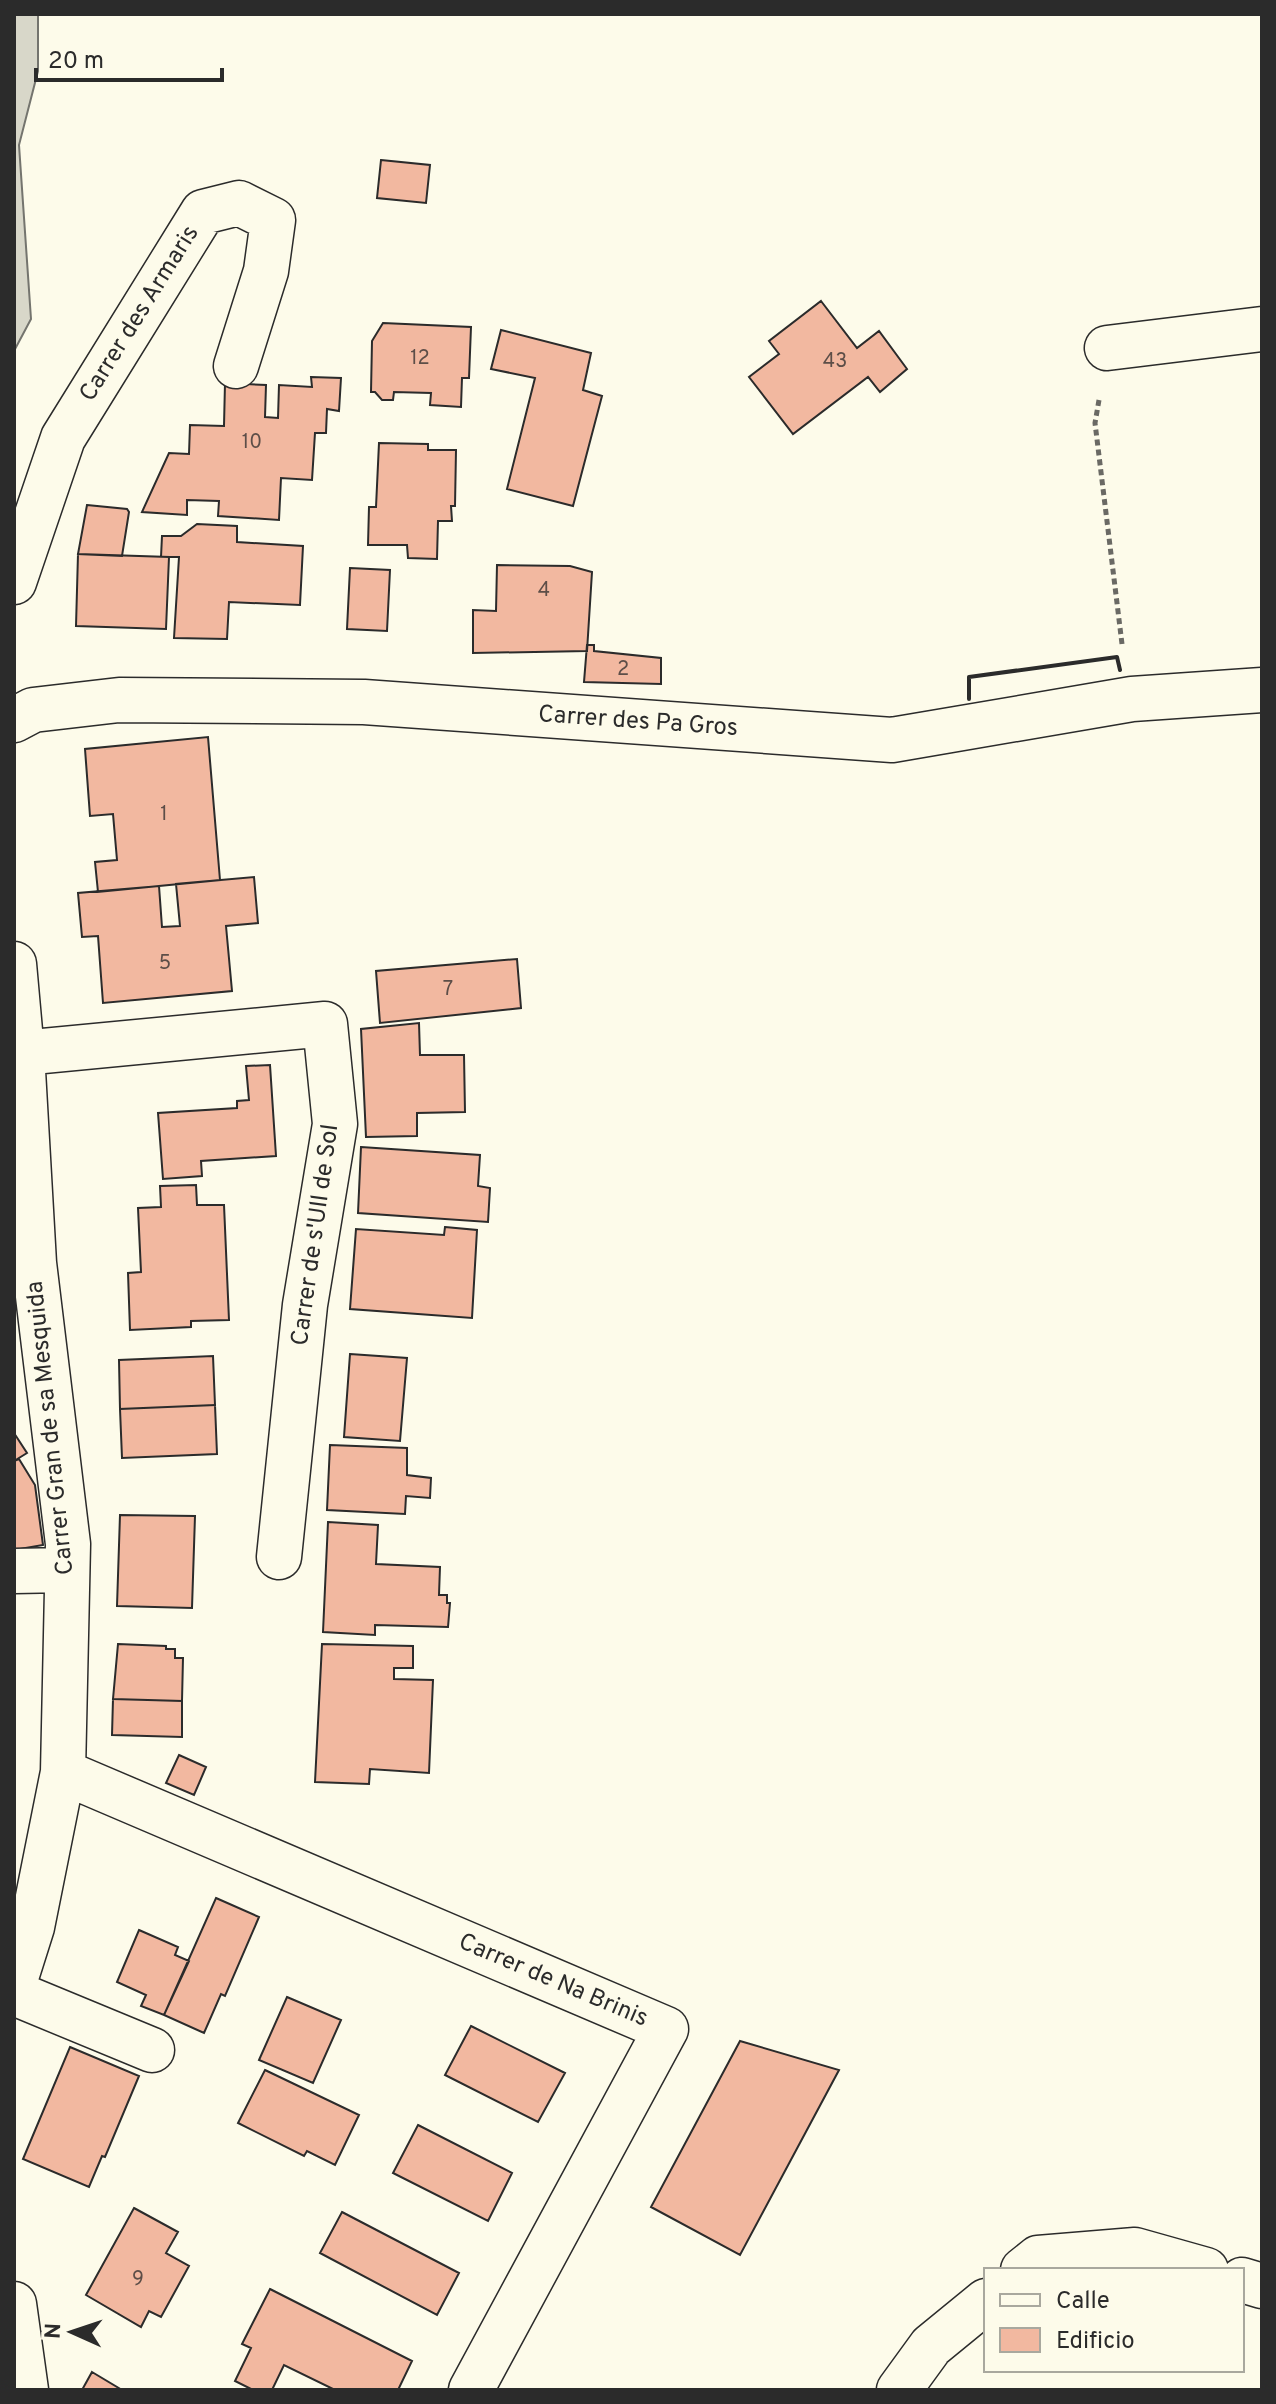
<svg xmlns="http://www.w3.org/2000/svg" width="1276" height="2404" font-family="Overpass,sans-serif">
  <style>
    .water { fill: #d8d7c9; stroke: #74746e; stroke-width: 2 }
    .building { fill: #f2b8a0; stroke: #2b2b2b; stroke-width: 2 }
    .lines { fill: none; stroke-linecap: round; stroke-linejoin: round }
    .street-casing { stroke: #2b2b2b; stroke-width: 47 }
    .path { stroke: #6a6964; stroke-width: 5; stroke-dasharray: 6 4; stroke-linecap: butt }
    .street { stroke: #fdfbea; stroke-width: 44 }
    .wall { stroke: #2b2b2b; stroke-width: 4 }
    .labels { text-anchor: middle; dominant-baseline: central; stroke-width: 6; stroke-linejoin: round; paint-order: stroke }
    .number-label { font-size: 20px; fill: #5d4e48 }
    .street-label { font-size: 24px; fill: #2b2b2b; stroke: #fdfbea }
  </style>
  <rect width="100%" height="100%" fill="#fdfbea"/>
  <path class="water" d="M 14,14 L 38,14 L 38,71 L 19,145 L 31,319 L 14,351 Z"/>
  <path class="building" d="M 381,160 L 430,165 L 426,203 L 377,198 Z
    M 821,301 L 857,348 L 879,331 L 907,369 L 880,392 L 868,377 L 793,434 L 749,377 L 779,354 L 769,341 Z
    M 383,323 L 471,327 L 469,378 L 462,378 L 461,407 L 430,405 L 431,393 L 394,392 L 393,400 L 382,400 L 375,392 L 371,392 L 372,341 Z
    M 501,330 L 591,353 L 583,390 L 602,396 L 573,506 L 507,489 L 535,378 L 491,369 Z
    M 311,377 L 341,378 L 339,411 L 327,409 L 326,433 L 315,433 L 312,480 L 281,478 L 279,520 L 218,516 L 219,501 L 187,500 L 187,515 L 142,512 L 169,453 L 189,454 L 190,425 L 224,426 L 225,383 L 266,385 L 265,417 L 278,418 L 279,385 L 312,387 Z
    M 379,443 L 428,444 L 428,450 L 456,450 L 455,506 L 451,506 L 452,521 L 438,521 L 437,559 L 408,558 L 407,545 L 368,545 L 369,507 L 376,507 Z
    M 87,505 L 127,509 L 129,512 L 122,556 L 78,554 Z
    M 197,524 L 237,526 L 237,542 L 303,546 L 300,605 L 229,602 L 227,639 L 174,638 L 179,557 L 161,557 L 162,536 L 181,536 Z
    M 78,554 L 169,557 L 166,629 L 76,626 Z
    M 497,565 L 570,566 L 592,572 L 587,651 L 473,653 L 473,610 L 496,611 Z
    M 350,568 L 390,570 L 387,631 L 347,629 Z
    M 587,645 L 594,645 L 594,651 L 661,658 L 661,684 L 584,682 Z
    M 208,737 L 220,880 L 98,892 L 95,862 L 117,860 L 113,814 L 90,816 L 85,749 Z
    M 254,877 L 258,923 L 226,926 L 232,991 L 103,1003 L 98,936 L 82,937 L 78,893 L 159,886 L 162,927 L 180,926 L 176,884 Z
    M 517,959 L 521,1008 L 380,1023 L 376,971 Z
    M 419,1023 L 420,1055 L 464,1055 L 465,1112 L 417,1113 L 417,1136 L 366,1137 L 361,1029 Z
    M 270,1065 L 276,1156 L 201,1161 L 202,1176 L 163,1179 L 158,1113 L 237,1108 L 237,1101 L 249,1100 L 246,1066 Z
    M 361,1147 L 480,1155 L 478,1186 L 490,1188 L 488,1222 L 358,1213 Z
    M 196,1185 L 197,1205 L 224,1205 L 229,1320 L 191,1321 L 191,1327 L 130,1330 L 128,1273 L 141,1272 L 138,1208 L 161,1207 L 160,1186 Z
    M 445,1227 L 477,1230 L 472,1318 L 350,1309 L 356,1229 L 444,1235 Z
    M 350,1354 L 407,1358 L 400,1441 L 344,1437 Z
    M 213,1356 L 215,1405 L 120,1409 L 119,1360 Z
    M 215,1405 L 217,1454 L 122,1458 L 120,1409 Z
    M 14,1433 L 27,1453 L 14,1461 Z
    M 330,1445 L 407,1448 L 407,1475 L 431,1478 L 430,1498 L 406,1496 L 405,1514 L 327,1510 Z
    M 19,1459 L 35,1485 L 43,1545 L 14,1550 L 14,1461 Z
    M 120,1515 L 195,1516 L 192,1608 L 117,1606 Z
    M 328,1522 L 378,1525 L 376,1564 L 440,1567 L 439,1595 L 447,1595 L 447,1603 L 450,1603 L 448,1627 L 375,1625 L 375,1635 L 323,1632 Z
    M 118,1644 L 166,1646 L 166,1649 L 175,1649 L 175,1658 L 183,1658 L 182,1701 L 113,1699 Z
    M 322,1644 L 413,1646 L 413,1668 L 394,1668 L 394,1679 L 433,1680 L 429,1773 L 370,1769 L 369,1784 L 315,1782 Z
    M 113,1699 L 182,1701 L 182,1737 L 112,1735 Z
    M 179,1755 L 206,1767 L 194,1795 L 166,1783 Z
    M 216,1898 L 259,1917 L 225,1996 L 221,1994 L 204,2033 L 164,2015 Z
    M 139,1930 L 178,1947 L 175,1955 L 189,1961 L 164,2015 L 141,2006 L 146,1995 L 117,1982 Z
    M 287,1997 L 341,2020 L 313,2083 L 259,2060 Z
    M 471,2026 L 565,2073 L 538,2122 L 445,2075 Z
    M 740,2041 L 839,2070 L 740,2255 L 651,2207 Z
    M 70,2047 L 139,2076 L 105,2157 L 102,2156 L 89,2187 L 23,2159 Z
    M 265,2070 L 359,2115 L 335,2165 L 307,2151 L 304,2156 L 238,2123 Z
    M 418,2125 L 512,2173 L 488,2221 L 393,2173 Z
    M 134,2208 L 178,2232 L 166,2253 L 189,2266 L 161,2317 L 149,2311 L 141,2327 L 86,2295 Z
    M 342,2212 L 459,2273 L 437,2315 L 320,2253 Z
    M 270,2289 L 412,2361 L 398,2390 L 335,2390 L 284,2365 L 272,2390 L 253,2390 L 235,2381 L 251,2348 L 242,2344 Z
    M 92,2372 L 122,2390 L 82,2390 Z"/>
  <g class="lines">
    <g class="street-casing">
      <path id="street" d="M 1107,348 L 1262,329
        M 14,582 L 63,438 L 203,212 L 239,203 L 273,220 L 266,271 L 236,366
        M 14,720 L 33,710 L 119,700 L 364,702 L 892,740 L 1132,699 L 1262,690
        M 14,964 L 22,1053 L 34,1263 L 68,1544 L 63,1772 L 32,1927 L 14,1984
        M 22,1053 L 325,1024 L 335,1124 L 305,1305 L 279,1557
        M 14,1571 L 67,1570
        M 63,1772 L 666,2029 L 471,2390
        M 14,1993 L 152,2050
        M 1023,2270 L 1038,2258 L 1135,2250 L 1206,2270
        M 1242,2280 L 1262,2286
        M 14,2304 L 26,2390
        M 899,2390 L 931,2346 L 986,2301"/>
    </g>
    <path class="path" d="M 1099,400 L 1095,423 L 1122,644"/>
    <use href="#street" class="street"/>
    <path class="wall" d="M 969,699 L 969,677 L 1117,657 L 1120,670"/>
  </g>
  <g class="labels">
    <g class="number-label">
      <text x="420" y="359">12</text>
      <text x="835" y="362">43</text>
      <text x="252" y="443">10</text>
      <text x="544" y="591">4</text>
      <text x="623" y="670">2</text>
      <text x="164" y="815">1</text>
      <text x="165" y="964">5</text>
      <text x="448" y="990">7</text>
      <text x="138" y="2280">9</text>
    </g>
    <g class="street-label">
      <text transform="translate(140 314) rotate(-58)">Carrer des Armaris</text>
      <text transform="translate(638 722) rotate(4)">Carrer des Pa Gros</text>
      <text transform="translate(316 1235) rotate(-82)">Carrer de s'Ull de Sol</text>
      <text transform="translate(51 1428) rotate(-96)">Carrer Gran de sa Mesquida</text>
      <text transform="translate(553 1981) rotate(23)">Carrer de Na Brinis</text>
    </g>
  </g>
  <rect width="1276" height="2404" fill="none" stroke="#2b2b2b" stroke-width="32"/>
  <rect x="984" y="2268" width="260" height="104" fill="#fdfbea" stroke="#a9a89e" stroke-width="2"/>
  <rect x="1000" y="2294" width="40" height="12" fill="#fdfbea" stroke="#a9a89e" stroke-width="2"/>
  <text x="1056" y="2308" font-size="24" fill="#2b2b2b">Calle</text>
  <rect x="1000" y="2328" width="40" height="24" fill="#f2b8a0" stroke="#a9a89e" stroke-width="2"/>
  <text x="1056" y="2348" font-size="24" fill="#2b2b2b">Edificio</text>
  <g transform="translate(72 2332) rotate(273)" stroke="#fdfbea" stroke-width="6" paint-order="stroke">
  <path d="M0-6L14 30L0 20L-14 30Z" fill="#2b2b2b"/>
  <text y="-12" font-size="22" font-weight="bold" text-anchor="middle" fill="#2b2b2b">N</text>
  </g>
  <path d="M36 68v12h186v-12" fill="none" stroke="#2b2b2b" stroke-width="4"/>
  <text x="48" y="68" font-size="24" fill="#2b2b2b" stroke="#fdfbea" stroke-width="6" paint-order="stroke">20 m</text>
</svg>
